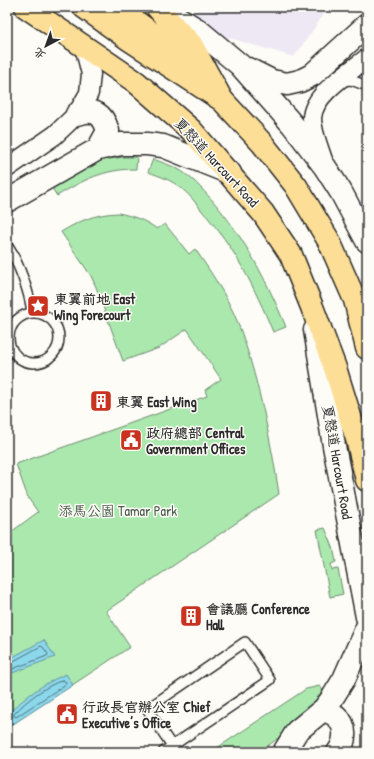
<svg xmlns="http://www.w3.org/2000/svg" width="374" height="759" font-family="'Patrick Hand','LXGW WenKai TC',sans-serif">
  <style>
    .built { fill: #eee8f4 }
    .green { fill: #abe8ae; stroke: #6b8a6c }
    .water { fill: #8bd7eb; stroke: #65929e }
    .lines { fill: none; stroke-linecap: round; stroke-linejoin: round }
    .shore { stroke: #517078; stroke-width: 1 }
    .lane-casing { stroke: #2b2b2b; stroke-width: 12 }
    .street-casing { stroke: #2b2b2b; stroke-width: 21 }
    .secondary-casing { stroke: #2b2b2b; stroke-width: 25 }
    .primary-casing { stroke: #2b2b2b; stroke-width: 25 }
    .highway-casing { stroke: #2b2b2b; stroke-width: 25 }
    .lane { stroke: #fdfcf7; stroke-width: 9 }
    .street { stroke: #fdfcf7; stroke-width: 18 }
    .secondary { stroke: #fdfcf7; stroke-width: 22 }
    .primary { stroke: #fdde96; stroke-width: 22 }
    .highway { stroke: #fdde96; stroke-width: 22 }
    .labels { text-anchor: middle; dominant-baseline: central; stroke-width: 3; stroke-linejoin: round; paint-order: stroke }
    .street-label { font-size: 14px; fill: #2b2b2b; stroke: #fdfcf7 }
    .poi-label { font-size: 14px; font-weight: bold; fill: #2b2b2b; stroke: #fdfcf7; text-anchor: start }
    .park-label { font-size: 14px; fill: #4b5a4c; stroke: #fdfcf7 }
  </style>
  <rect width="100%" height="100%" fill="#fdfcf7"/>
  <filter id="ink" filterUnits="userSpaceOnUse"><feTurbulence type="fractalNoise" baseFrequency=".025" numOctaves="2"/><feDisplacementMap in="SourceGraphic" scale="8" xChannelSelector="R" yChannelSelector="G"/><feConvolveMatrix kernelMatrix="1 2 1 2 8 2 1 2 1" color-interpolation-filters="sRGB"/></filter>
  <g filter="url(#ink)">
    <path class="built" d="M 206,7 L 329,7 L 294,57 L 226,37 L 190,14 Z"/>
    <path class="green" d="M 124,157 L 137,157 L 136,169 C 104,169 83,180 57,196 L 50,185 L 100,160 Z
      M 153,159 C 161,162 170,165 178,169 C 192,177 202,189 212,200 C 245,238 267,281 286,327 L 273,332 C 255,288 234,246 202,211 C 196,203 189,194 181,188 C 171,180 160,176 148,172 Z
      M 118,213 C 133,216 145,220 157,229 L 165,224 L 189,254 L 195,249 C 211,272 227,296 238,323 C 249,352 257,383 264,413 C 270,440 275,467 279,494 L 106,611 L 130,647 L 7,728 L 7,535 L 38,512 L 28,498 L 16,464 L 207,396 L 205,390 L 221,379 L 187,329 L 159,348 L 123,361 L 96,287 L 91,276 L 61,232 C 81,220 95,214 118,213 Z
      M 325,528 L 333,547 L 336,562 L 331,564 L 332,570 L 338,569 L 343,594 L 330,597 L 317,530 Z
      M 320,686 L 324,692 C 309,709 278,743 258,751 C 252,754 220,752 211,752 L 306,689 Z"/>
    <path class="water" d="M 44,640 L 55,657 L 7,675 L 7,660 Z
      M 66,674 L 73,685 L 7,728 L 7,715 C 25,697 42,684 66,674 Z"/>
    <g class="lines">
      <path class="shore" d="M 7,663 L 10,663 L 41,646 L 43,647 L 48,654 L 47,656 L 7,671
        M 63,680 L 66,682 L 66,684 L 16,717 L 14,716 L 14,714 C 28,699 44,687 63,680 Z"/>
      <g class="lane-casing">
        <path id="lane" d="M 342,81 L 351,80 L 367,86
          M 7,245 C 18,261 30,293 32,313
          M9 338a25 25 0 1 1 50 0a25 25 0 1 1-50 0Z
          M 163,752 L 172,746 L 270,680 L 245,642 L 147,709 L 172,746 L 176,752"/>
      </g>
      <g class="street-casing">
        <path id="street" d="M 323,160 C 319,147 312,132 312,118 C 313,94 350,72 367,58
          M 7,168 L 55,135 L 77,114 L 89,93 L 91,74 L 84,46"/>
      </g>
      <g class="secondary-casing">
        <path id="secondary" d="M 161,7 L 198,30 L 240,65 L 292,124 L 325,167 L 341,192 L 367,241
          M 248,69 L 272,81 L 287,84 L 300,81 L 312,75 L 367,25
          M 77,114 C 95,108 103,114 108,131 L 98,149
          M 7,201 L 98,149 L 121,144 L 147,144 L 163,146 L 230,173
          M 315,330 L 334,446 L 367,617
          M 324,709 C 328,712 332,713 336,716 C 347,725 346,742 338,752
          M 284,752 L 297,731 L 324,709 L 331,700 L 344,679 L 367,627"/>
      </g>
      <g class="primary-casing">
        <path id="primary" d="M 26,7 L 136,82 L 191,130 L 263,213 L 291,255 L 312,307 L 335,368 L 357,439 L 367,480
          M 157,7 L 177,30 L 191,44 L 222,100"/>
      </g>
      <g class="highway-casing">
        <path id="highway" d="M 84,7 L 130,40 L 222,100 L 262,143 L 296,186 L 329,241 L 355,300 L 367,348
          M 115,7 C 141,25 167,43 189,66"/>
      </g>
      <use href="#lane" class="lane"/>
      <use href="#street" class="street"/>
      <use href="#secondary" class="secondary"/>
      <use href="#primary" class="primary"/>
      <use href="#highway" class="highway"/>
    </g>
  </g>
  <defs>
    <g id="sight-square" transform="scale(1.15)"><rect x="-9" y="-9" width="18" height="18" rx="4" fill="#c8321e" stroke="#fdfcf7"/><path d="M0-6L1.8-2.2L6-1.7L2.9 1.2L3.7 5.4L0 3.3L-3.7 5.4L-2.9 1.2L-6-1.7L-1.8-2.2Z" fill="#fff"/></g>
    <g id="building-square" transform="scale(1.15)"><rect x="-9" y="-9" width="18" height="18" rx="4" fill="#c8321e" stroke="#fdfcf7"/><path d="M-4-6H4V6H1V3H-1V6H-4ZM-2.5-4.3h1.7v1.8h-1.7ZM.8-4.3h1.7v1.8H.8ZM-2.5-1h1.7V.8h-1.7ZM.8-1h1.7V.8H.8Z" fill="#fff"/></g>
    <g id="civic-square" transform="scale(1.15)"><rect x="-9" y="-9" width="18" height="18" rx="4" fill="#c8321e" stroke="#fdfcf7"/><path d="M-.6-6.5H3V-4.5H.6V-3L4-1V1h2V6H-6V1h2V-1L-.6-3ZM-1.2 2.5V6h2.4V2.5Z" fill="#fff"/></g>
  </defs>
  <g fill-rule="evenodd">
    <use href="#sight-square" x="38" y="306"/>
    <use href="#building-square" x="101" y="401"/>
    <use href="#civic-square" x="131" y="440"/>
    <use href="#building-square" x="191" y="616"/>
    <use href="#civic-square" x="67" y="714"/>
  </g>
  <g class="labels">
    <g class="street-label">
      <text transform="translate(217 162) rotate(47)">夏慤道 Harcourt Road</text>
      <text transform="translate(338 462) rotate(80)">夏慤道 Harcourt Road</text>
    </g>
    <g class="poi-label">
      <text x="54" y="298">東翼前地 East<tspan x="54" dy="16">Wing Forecourt</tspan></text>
      <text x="116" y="401">東翼 East Wing</text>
      <text x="146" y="432">政府總部 Central<tspan x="146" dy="16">Government Offices</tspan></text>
      <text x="206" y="608">會議廳 Conference<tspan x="206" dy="16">Hall</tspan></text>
      <text x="82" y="706">行政長官辦公室 Chief<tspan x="82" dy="16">Executive’s Office</tspan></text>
    </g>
    <g class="park-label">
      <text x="118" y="510">添馬公園 Tamar Park</text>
    </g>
  </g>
  <rect width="374" height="759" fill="none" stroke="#fdfcf7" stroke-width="24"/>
  <rect x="12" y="12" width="350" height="735" fill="none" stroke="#2b2b2b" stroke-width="1.5" filter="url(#ink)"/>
  <g transform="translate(46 46) rotate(221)" stroke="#fdfcf7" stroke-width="3" paint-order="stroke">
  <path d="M0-3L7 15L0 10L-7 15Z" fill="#2b2b2b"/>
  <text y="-6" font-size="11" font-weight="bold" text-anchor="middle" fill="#2b2b2b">北</text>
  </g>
</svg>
